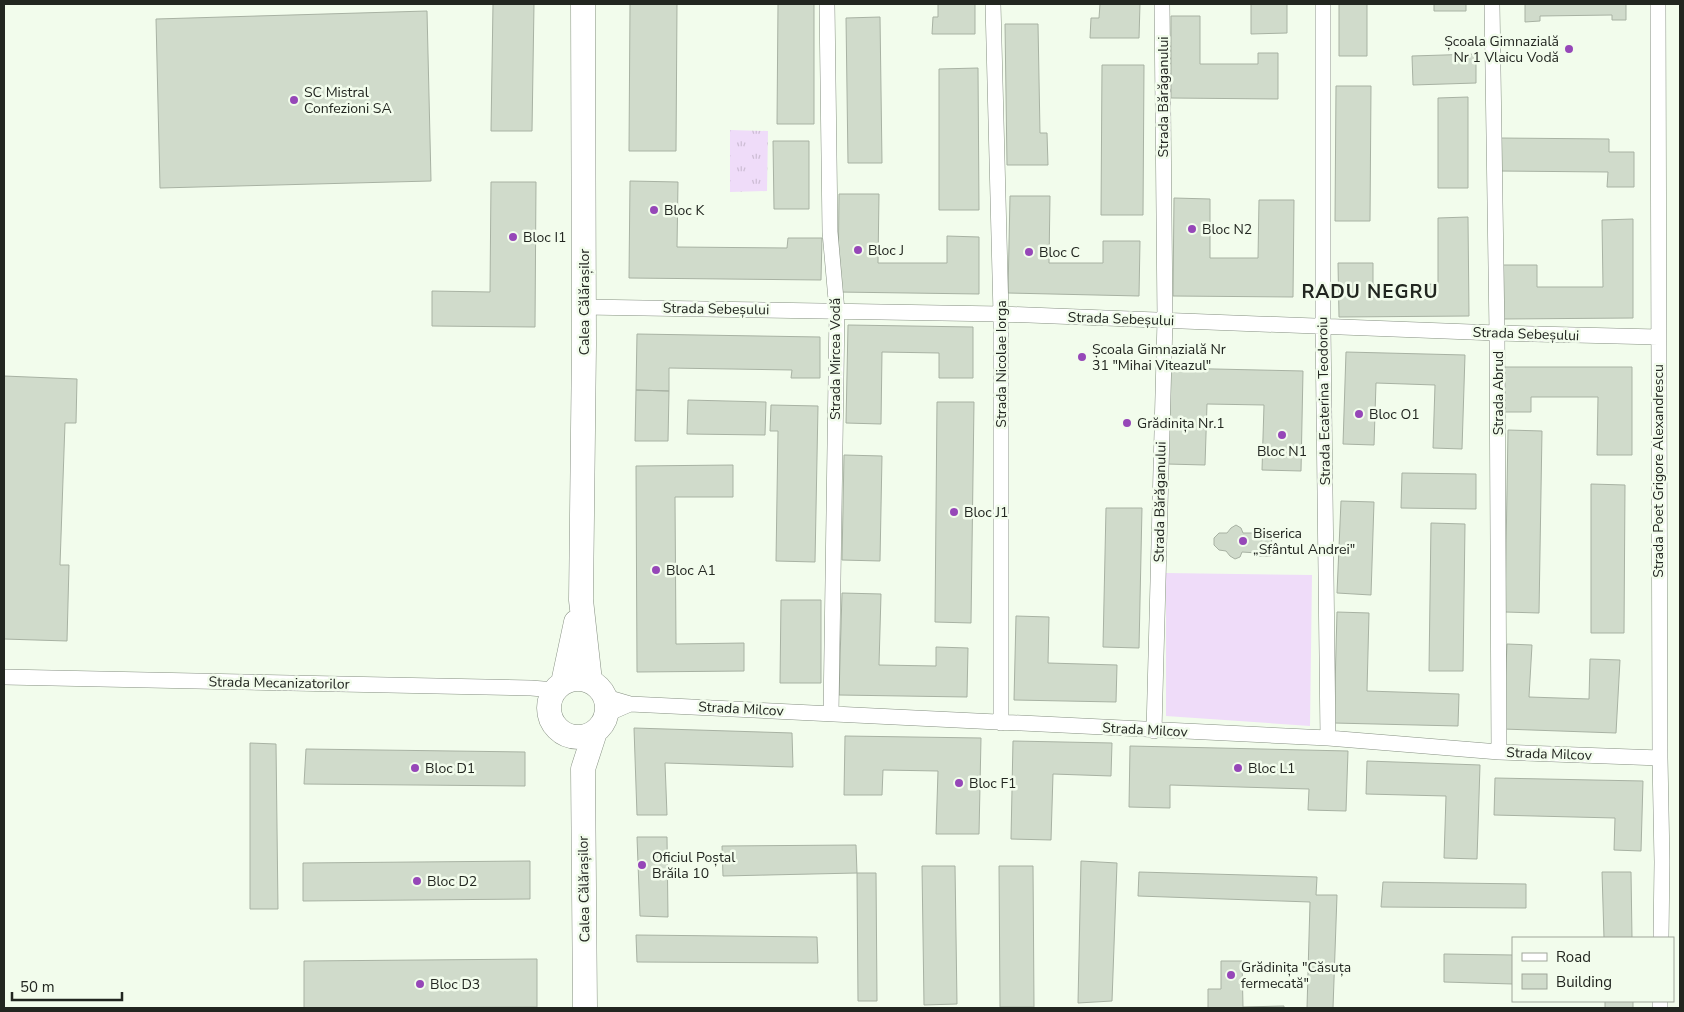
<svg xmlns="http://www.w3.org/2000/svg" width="1684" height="1012" font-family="'Nunito Sans',sans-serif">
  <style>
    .grass { fill: #efdcf9 }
    .park { fill: url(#park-tufts) }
    .building { fill: #d0dbcb; stroke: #a8b2a3 }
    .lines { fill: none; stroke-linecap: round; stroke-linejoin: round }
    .street-casing { stroke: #869082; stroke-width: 16 }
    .primary-casing { stroke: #869082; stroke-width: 25 }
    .street { stroke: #fff; stroke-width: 15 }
    .primary { stroke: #fff; stroke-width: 24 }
    .poi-dot { fill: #9647b8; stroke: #f2fcec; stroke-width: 2 }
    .labels { text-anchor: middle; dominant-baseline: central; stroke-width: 5; stroke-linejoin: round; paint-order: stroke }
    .poi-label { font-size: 14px; fill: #222620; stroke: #f2fcec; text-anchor: start }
    .street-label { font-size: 14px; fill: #222620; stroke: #f2fcec }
    .district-label { font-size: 19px; font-weight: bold; letter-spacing: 1px; fill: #222620; stroke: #f2fcec }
  </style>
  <defs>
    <pattern id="park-tufts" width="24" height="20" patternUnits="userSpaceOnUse" patternTransform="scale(1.25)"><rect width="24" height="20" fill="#efdcf9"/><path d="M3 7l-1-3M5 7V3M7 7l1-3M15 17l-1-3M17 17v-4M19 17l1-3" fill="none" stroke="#cdbdd5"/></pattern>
  </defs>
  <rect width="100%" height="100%" fill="#f2fcec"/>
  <path class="grass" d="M 1166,573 L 1312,575 L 1310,726 L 1166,716 Z"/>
  <path class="park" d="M 730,130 L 768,131 L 767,191 L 730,192 Z"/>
  <path class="building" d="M 493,4 L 534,4 L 532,131 L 491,131 Z
    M 630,4 L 677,4 L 676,151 L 629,151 Z
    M 778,4 L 814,4 L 814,124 L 777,124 Z
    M 938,4 L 975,4 L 975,34 L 932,34 L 933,17 L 938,17 Z
    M 1100,4 L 1140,4 L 1139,38 L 1090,38 L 1091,18 L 1099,18 Z
    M 1251,4 L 1287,4 L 1287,33 L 1251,34 Z
    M 1339,4 L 1367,4 L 1367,56 L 1339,56 Z
    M 1434,4 L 1466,4 L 1466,11 L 1434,11 Z
    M 1525,4 L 1626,4 L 1626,20 L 1612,20 L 1612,15 L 1540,16 L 1540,21 L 1525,22 Z
    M 427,11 L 431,181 L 160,188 L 156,19 Z
    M 1171,16 L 1200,16 L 1200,64 L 1258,64 L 1258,53 L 1278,53 L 1278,99 L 1171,98 Z
    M 880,17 L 882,163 L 848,163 L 846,18 Z
    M 1005,24 L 1038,24 L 1040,133 L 1047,133 L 1048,165 L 1007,165 Z
    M 1476,54 L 1476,83 L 1413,85 L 1412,56 Z
    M 1102,65 L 1144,65 L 1143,215 L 1101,215 Z
    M 978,68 L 979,210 L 939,210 L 939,69 Z
    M 1336,86 L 1371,86 L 1370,221 L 1335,221 Z
    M 1468,97 L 1468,188 L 1438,188 L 1438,98 Z
    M 1499,138 L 1609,139 L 1609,152 L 1634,152 L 1634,187 L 1607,187 L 1608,172 L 1499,171 Z
    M 773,141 L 809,141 L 809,209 L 774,209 Z
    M 630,181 L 678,182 L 677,247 L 787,248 L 788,238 L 822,238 L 821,280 L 629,278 Z
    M 491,182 L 536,182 L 535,327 L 432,326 L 432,291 L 490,292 Z
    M 839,194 L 879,194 L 878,263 L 947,263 L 947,236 L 979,237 L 979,294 L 838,292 Z
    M 1010,196 L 1050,196 L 1049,263 L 1103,263 L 1103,241 L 1140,241 L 1139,296 L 1008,293 Z
    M 1174,198 L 1210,199 L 1210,258 L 1258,258 L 1259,200 L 1294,200 L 1293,297 L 1173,296 Z
    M 1468,217 L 1469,316 L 1339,317 L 1338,263 L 1373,263 L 1373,285 L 1438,284 L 1438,218 Z
    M 1633,219 L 1633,318 L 1503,319 L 1503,265 L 1537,265 L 1537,287 L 1603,287 L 1602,220 Z
    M 848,325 L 973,327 L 973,378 L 939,378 L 939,353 L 882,352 L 881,424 L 846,423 Z
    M 637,334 L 820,337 L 820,378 L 791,378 L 792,370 L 669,368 L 669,391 L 636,390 Z
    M 1346,352 L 1465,355 L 1462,449 L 1433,448 L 1435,385 L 1376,383 L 1374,445 L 1343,444 Z
    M 1502,367 L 1632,367 L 1632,455 L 1597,455 L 1598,397 L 1531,397 L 1531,412 L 1502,412 Z
    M 1170,368 L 1303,371 L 1301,471 L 1262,470 L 1264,405 L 1207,404 L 1205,465 L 1167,464 Z
    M 4,376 L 77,379 L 76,423 L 65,423 L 60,565 L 69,565 L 67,641 L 4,639 Z
    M 636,390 L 669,391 L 668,441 L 635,441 Z
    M 688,400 L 766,402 L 765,435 L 687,434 Z
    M 937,402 L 974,402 L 971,623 L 935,622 Z
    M 771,405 L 818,406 L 815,562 L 776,561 L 778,431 L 770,431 Z
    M 1508,430 L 1542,431 L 1539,613 L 1505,612 Z
    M 844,455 L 882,456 L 880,561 L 842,560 Z
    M 733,465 L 733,497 L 675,497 L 676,644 L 744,643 L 744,671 L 637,672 L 636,466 Z
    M 1402,473 L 1476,474 L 1476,509 L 1401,508 Z
    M 1591,484 L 1625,485 L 1624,633 L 1591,633 Z
    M 1341,501 L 1374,502 L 1371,595 L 1337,593 Z
    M 1106,508 L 1142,508 L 1139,648 L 1103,647 Z
    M 1431,523 L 1465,524 L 1463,671 L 1429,671 Z
    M 1236,525 L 1241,528 L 1243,533 L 1259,533 L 1259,530 L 1272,530 L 1271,556 L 1258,556 L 1258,553 L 1242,552 L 1240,557 L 1235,559 L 1230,556 L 1226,551 L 1219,550 L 1214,545 L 1214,538 L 1219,533 L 1227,533 L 1231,528 Z
    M 842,593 L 881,594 L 879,665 L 936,666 L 936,647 L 968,648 L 967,697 L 839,695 Z
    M 781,600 L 821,600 L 821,683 L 780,683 Z
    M 1337,612 L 1369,613 L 1367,691 L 1459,694 L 1458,726 L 1334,723 Z
    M 1016,616 L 1049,617 L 1048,663 L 1117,665 L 1116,702 L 1014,700 Z
    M 1507,644 L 1532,645 L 1529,697 L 1589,699 L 1590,659 L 1620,660 L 1616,733 L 1503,729 Z
    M 634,728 L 792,733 L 793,767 L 665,763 L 667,815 L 637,815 Z
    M 845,736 L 981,738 L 979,834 L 936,834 L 938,771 L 883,770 L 882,795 L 844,795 Z
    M 1013,741 L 1112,743 L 1111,776 L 1053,774 L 1051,840 L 1011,839 Z
    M 250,743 L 276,744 L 278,909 L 250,909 Z
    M 1130,746 L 1348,751 L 1346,811 L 1308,810 L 1309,789 L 1170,785 L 1170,808 L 1129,807 Z
    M 306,749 L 525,752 L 525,786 L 304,784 Z
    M 1367,761 L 1480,765 L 1477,859 L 1444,858 L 1446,796 L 1366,794 Z
    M 1495,778 L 1643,781 L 1641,851 L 1614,850 L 1615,818 L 1494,815 Z
    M 637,837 L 667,837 L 668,917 L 640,916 Z
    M 856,845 L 857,873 L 723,876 L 722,846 Z
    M 530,861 L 530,899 L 303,901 L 303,863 Z
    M 1081,861 L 1117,863 L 1112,1001 L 1078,1003 Z
    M 922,866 L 955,866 L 957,1004 L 924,1005 Z
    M 999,866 L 1033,866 L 1034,1007 L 1000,1007 Z
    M 1139,872 L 1317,877 L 1316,895 L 1337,895 L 1333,1008 L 1307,1008 L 1310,902 L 1138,896 Z
    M 1602,872 L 1631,872 L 1632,938 L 1604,938 Z
    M 857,873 L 876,873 L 877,1001 L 858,1001 Z
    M 1383,882 L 1526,884 L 1526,908 L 1381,907 Z
    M 636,935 L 817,937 L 818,963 L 637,962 Z
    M 1444,954 L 1513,955 L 1513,984 L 1444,982 Z
    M 537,959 L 537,1007 L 304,1008 L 304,961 Z
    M 1221,961 L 1242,961 L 1243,1007 L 1284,1006 L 1284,1008 L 1208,1008 L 1208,989 L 1221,989 Z
    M 1605,1001 L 1633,1001 L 1633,1008 L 1605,1008 Z"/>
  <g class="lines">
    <g class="street-casing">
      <path id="street" d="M 827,4 L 830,232 L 837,311 L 831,714
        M 993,4 L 1001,314 L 1001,723
        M 1323,4 L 1323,327 L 1328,738
        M 1492,4 L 1497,333 L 1499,752
        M 1658,4 L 1660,758 L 1662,862 L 1661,938
        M 584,307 L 1001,314 L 1497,333 L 1658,337
        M 4,677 L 531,688 L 555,690
        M 606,697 L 630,704 L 1328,738 L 1499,752 L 1660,758
        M 607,714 L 630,704
        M 1154,731 L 1165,320 L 1162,4
        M 1660,1008 L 1660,1001"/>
    </g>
    <g class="primary-casing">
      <path id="primary" d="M 583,4 L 584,345 L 581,600 L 590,681
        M549 708a29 29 0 1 1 58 0a29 29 0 1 1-58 0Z
        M 563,683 L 576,622
        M 585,1008 L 583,769 L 595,732"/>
    </g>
    <use href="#street" class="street"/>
    <use href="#primary" class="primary"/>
  </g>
  <g class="poi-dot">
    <circle cx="1569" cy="49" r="5"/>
    <circle cx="294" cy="100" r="5"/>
    <circle cx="654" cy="210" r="5"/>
    <circle cx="1192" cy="229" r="5"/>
    <circle cx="513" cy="237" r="5"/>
    <circle cx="858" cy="250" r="5"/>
    <circle cx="1029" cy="252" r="5"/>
    <circle cx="1082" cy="357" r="5"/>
    <circle cx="1359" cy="414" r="5"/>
    <circle cx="1127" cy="423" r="5"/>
    <circle cx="1282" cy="435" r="5"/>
    <circle cx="954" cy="512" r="5"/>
    <circle cx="1243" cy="541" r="5"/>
    <circle cx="656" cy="570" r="5"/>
    <circle cx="415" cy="768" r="5"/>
    <circle cx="1238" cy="768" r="5"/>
    <circle cx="959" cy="783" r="5"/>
    <circle cx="642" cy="865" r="5"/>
    <circle cx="417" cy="881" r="5"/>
    <circle cx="1231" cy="975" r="5"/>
    <circle cx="420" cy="984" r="5"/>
  </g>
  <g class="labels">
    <g class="poi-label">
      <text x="1559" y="41" text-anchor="end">Școala Gimnazială<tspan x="1559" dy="16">Nr 1 Vlaicu Vodă</tspan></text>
      <text x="304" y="92">SC Mistral<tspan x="304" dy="16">Confezioni SA</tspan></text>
      <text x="664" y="210">Bloc K</text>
      <text x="1202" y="229">Bloc N2</text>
      <text x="523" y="237">Bloc I1</text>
      <text x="868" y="250">Bloc J</text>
      <text x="1039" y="252">Bloc C</text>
      <text x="1092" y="349">Școala Gimnazială Nr<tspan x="1092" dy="16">31 "Mihai Viteazul"</tspan></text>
      <text x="1369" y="414">Bloc O1</text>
      <text x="1137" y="423">Grădinița Nr.1</text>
      <text x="1282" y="451" text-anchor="middle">Bloc N1</text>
      <text x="964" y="512">Bloc J1</text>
      <text x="1253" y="533">Biserica<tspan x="1253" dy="16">„Sfântul Andrei"</tspan></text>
      <text x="666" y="570">Bloc A1</text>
      <text x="425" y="768">Bloc D1</text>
      <text x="1248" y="768">Bloc L1</text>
      <text x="969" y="783">Bloc F1</text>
      <text x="652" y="857">Oficiul Poștal<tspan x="652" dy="16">Brăila 10</tspan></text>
      <text x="427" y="881">Bloc D2</text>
      <text x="1241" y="967">Grădinița "Căsuța<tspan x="1241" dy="16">fermecată"</tspan></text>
      <text x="430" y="984">Bloc D3</text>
    </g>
    <g class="street-label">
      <text transform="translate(1163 97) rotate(-90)">Strada Bărăganului</text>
      <text transform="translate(584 302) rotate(-90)">Calea Călărașilor</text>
      <text transform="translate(716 309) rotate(1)">Strada Sebeșului</text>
      <text transform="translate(1121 319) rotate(2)">Strada Sebeșului</text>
      <text transform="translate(1526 334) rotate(2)">Strada Sebeșului</text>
      <text transform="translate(835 359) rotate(-90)">Strada Mircea Vodă</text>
      <text transform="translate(1001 364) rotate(-90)">Strada Nicolae Iorga</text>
      <text transform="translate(1498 393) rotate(-90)">Strada Abrud</text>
      <text transform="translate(1324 401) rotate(-91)">Strada Ecaterina Teodoroiu</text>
      <text transform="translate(1658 471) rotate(-90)">Strada Poet Grigore Alexandrescu</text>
      <text transform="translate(1160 502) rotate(-89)">Strada Bărăganului</text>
      <text transform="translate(279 683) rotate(1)">Strada Mecanizatorilor</text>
      <text transform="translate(741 709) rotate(3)">Strada Milcov</text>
      <text transform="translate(1145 730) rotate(3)">Strada Milcov</text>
      <text transform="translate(1549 754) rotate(2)">Strada Milcov</text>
      <text transform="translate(584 889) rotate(-91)">Calea Călărașilor</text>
    </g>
    <g class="district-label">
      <text x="1370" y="292">RADU NEGRU</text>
    </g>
  </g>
  <rect width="1684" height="1012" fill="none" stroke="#222620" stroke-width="10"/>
  <rect x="1512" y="937" width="162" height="65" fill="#f2fcec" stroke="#9fa69a"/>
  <rect x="1522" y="953" width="25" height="8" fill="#ffffff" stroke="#9fa69a"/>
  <text x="1556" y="962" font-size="15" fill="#222620">Road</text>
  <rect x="1522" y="974" width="25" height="15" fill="#d0dbcb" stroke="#9fa69a"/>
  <text x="1556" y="987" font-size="15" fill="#222620">Building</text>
  <path d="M12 992v8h110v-8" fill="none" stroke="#222620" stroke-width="2.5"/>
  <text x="20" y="992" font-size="15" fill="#222620" stroke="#f2fcec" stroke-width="4" paint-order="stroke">50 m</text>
</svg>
